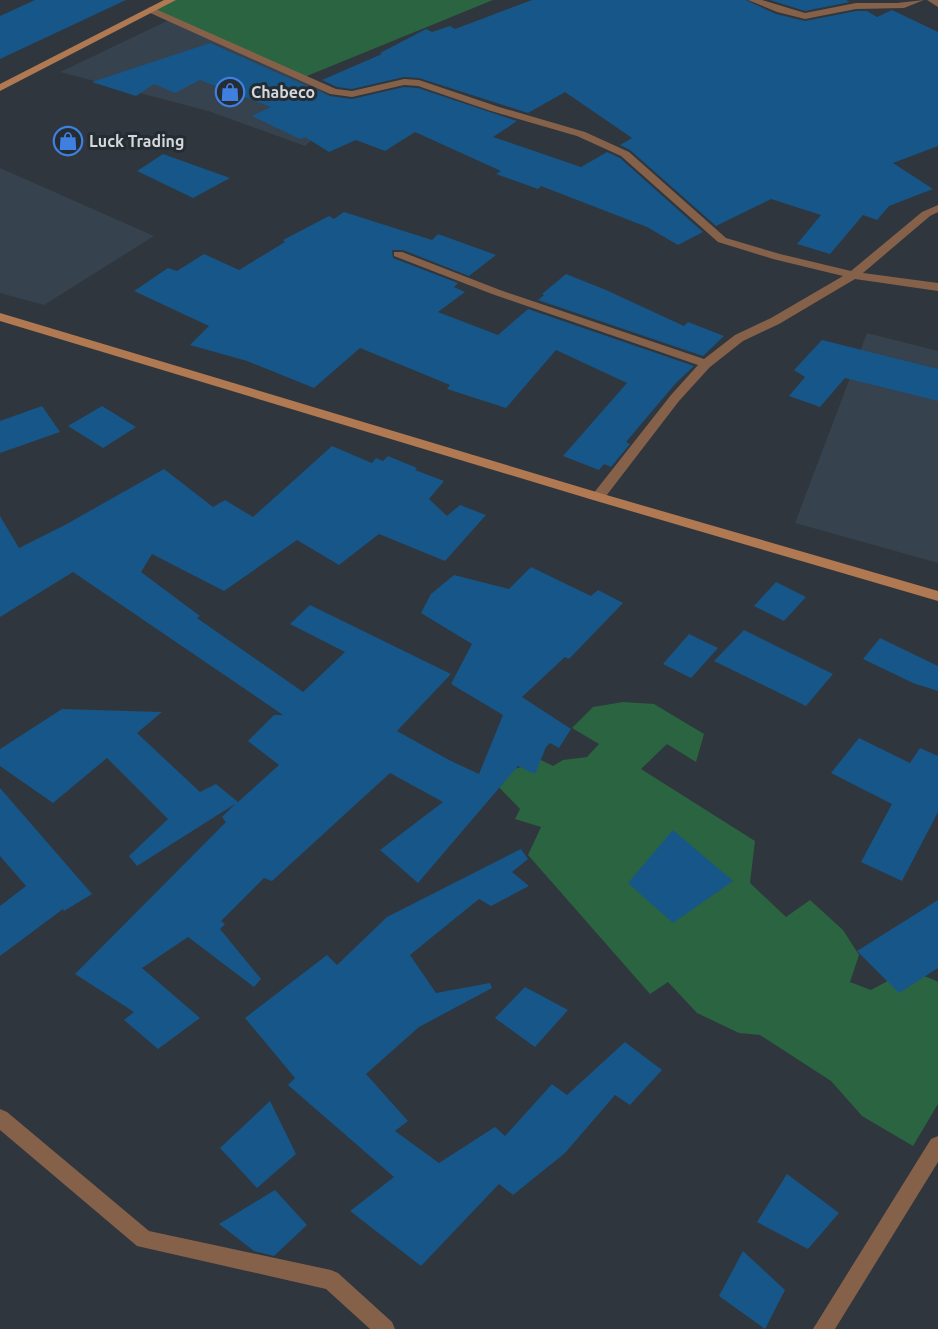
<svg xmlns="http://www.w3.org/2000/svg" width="938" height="1329" font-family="Ubuntu,sans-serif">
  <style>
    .built { fill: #36424d }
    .green { fill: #2b6440 }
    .building { fill: #175688 }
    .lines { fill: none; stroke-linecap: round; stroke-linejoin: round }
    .street { fill: #85614a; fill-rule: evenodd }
    .secondary { fill: #b07952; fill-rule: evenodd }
    .labels { text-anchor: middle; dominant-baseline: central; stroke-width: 6; stroke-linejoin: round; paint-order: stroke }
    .far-poi-label { font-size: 16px; font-weight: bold; fill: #d4d8dc; stroke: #252c32; text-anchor: start }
  </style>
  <rect width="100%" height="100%" fill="#2f363d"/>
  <path class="built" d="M 169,20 L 302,78 L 347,107 L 305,146 L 208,111 L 60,72 Z
    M 0,168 L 154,236 L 44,305 L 0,293 Z
    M 867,333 L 938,351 L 938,563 L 795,523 Z"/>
  <path class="green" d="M 175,0 L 493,0 L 302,78 L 152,12 Z
    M 623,702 L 654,704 L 704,734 L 696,762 L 667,744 L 641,769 L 755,841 L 750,883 L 786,917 L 810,900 L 843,930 L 859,955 L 850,982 L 871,990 C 897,976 910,967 938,982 L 938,1104 L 913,1146 L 862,1116 L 831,1081 L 760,1035 L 739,1033 L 697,1013 L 668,982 L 650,994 L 528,855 L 541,827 L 515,819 L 520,809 L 492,780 C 506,767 524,770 539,759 L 553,766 L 563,760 L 587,757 L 599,744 L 572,728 L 593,707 Z"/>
  <path class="building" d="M 35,0 L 126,0 L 0,59 L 0,16 Z
    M 532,0 L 746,0 L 776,14 L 805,21 L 856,11 L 867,11 L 877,17 L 892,10 L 938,32 L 938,146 L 893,163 L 933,189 L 889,206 L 877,220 L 863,215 L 830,254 L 797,244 L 821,215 L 771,199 L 716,226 L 630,150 L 620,145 L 632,138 L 565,92 L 528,113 L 419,78 L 404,77 L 352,89 L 337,87 L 322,80 L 382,54 L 380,53 L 426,29 L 432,32 L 450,26 L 455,29 Z
    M 770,0 L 846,0 L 850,2 L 805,11 Z
    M 210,43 L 330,96 L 352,99 L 404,87 L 418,88 L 517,121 L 493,137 L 581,167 L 607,152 L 620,158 L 703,232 L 678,245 L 647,227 L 541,186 L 538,189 L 496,174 L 501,171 L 415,132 L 385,151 L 356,140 L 329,152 L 305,137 L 300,139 L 252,116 L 271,107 L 200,80 L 175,93 L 154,84 L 136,96 L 92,82 Z
    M 163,154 L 230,178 L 193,198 L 137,171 Z
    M 344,212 L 432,240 L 438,234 L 496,255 L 469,276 L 403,250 L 392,250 L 393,258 L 458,283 L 454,287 L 465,292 L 438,312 L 498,335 L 528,309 L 694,366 L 675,384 L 626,442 L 630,444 L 611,467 L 604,464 L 599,470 L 563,456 L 627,383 L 556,350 L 506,408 L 447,389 L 450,385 L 360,348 L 314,388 L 247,361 L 190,345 L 209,326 L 134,291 L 168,268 L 177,271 L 204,254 L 239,270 L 285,242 L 283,240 L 329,216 L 334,219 Z
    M 566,274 L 606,290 L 684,326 L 688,322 L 724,336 L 703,356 L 538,300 L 544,295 L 542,294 Z
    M 822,340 L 938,369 L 938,401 L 845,378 L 820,407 L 789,396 L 805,377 L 794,370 Z
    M 42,406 L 60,432 L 0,453 L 0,421 Z
    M 102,406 L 136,427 L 103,448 L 68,426 Z
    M 332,446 L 372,463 L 376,458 L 383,461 L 388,456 L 417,468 L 415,470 L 444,481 L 429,499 L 447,516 L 460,505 L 486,515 L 445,561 L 379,534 L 339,565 L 297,540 L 224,591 L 152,554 L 141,572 L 200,616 L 197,618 L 303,692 L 345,652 L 290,624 L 310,605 L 451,674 L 397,731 L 449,760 L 479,774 L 503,715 L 451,684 L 472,644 L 421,613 L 431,594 L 454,575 L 509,589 L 531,567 L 591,596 L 598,590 L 623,603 L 569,659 L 565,657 L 522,697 L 571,729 L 559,748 L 550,743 L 546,747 L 535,774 L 518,766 L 418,883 L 380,850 L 443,802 L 390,773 L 272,881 L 264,878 L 221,921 L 225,924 L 220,929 L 261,979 L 254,987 L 188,937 L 142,968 L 200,1018 L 158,1049 L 124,1020 L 134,1012 L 75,974 L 226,822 L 222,817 L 235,804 L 137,866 L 129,856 L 168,819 L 107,758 L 53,803 L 0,766 L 0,749 L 62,709 L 162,712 L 137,733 L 200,792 L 216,784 L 238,802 L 279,765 L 248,741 L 274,715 L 283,715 L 73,572 L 0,617 L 0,516 L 19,548 L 65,525 L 164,469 L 213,507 L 225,500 L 253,517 Z
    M 776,582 L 806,597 L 784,621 L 754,606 Z
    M 744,630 L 833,674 L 806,706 L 714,661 Z
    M 689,634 L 718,648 L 691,678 L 663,664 Z
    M 880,638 L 938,666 L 938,691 L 913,683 L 863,659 Z
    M 859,738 L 910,763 L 920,748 L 938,756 L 938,812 L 902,881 L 861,862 L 892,804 L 831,773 Z
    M 0,788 L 92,894 L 64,911 L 63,909 L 0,956 L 0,906 L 26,886 L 0,856 Z
    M 673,830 L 733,881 L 673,923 L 628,883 Z
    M 521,849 L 528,859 L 512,872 L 529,886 L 491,906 L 479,899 L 410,955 L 436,993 L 490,983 L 492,988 L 419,1027 L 366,1074 L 408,1121 L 395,1131 L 439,1163 L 495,1127 L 505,1136 L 552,1084 L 567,1095 L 625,1042 L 662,1070 L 630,1105 L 615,1095 L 565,1153 L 513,1195 L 499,1184 L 421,1266 L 350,1211 L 394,1177 L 288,1085 L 295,1078 L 245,1018 L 327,955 L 337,965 L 387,917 Z
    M 938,900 L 938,968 L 899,993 L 857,951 Z
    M 525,987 L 568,1010 L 535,1047 L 495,1018 Z
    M 270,1101 L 296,1154 L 257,1188 L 220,1148 Z
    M 787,1174 L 839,1213 L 808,1249 L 757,1222 Z
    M 275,1190 L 307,1225 L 274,1256 L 254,1251 L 219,1224 Z
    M 743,1251 L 785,1290 L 765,1329 L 719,1296 Z"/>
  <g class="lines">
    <path class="street" d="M 748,0 L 762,0 L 805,13 L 856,3 L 897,3 L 924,0 L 904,8 L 856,9 L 805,19 L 777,12 Z
      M 927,0 L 938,0 L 938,7 Z
      M 151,7 L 336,89 L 352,91 L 404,79 L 419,80 L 499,107 L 585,132 L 629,152 L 726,238 L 780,254 L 851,271 L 922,212 L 938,205 L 938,212 L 930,216 L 863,273 L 938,283 L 938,291 L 855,279 L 779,324 L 743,341 L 710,367 L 679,401 L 603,500 L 593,500 L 591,497 L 593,494 L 671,395 L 698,365 L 492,294 L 394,256 L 394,252 L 402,252 L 500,290 L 704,359 L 735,335 L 771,318 L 843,276 L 773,259 L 718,242 L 621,156 L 577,136 L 491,111 L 418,86 L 404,85 L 352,97 L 330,94 L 148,12 L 148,8 Z
      M 0,1109 L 7,1112 L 149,1231 L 331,1270 L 338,1273 L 392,1322 L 395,1329 L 370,1329 L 326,1289 L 137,1246 L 0,1130 Z
      M 938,1136 L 938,1162 L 835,1329 L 813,1329 L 931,1139 Z"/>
    <path class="secondary" d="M 164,0 L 176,0 L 0,91 L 0,84 Z
      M 0,313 L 603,494 L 938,591 L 938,601 L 593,500 L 0,321 Z"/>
  </g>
  <defs>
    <g id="shop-ring" transform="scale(1.5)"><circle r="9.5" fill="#252c32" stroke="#3f7fe0" stroke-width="1.5"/><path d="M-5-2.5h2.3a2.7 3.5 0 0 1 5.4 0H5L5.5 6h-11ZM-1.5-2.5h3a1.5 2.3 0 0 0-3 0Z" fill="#3f7fe0"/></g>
  </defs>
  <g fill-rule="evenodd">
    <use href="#shop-ring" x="230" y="92"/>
    <use href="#shop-ring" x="68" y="141"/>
  </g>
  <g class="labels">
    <g class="far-poi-label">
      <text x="251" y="92">Chabeco</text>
      <text x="89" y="141">Luck Trading</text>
    </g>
  </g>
</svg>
